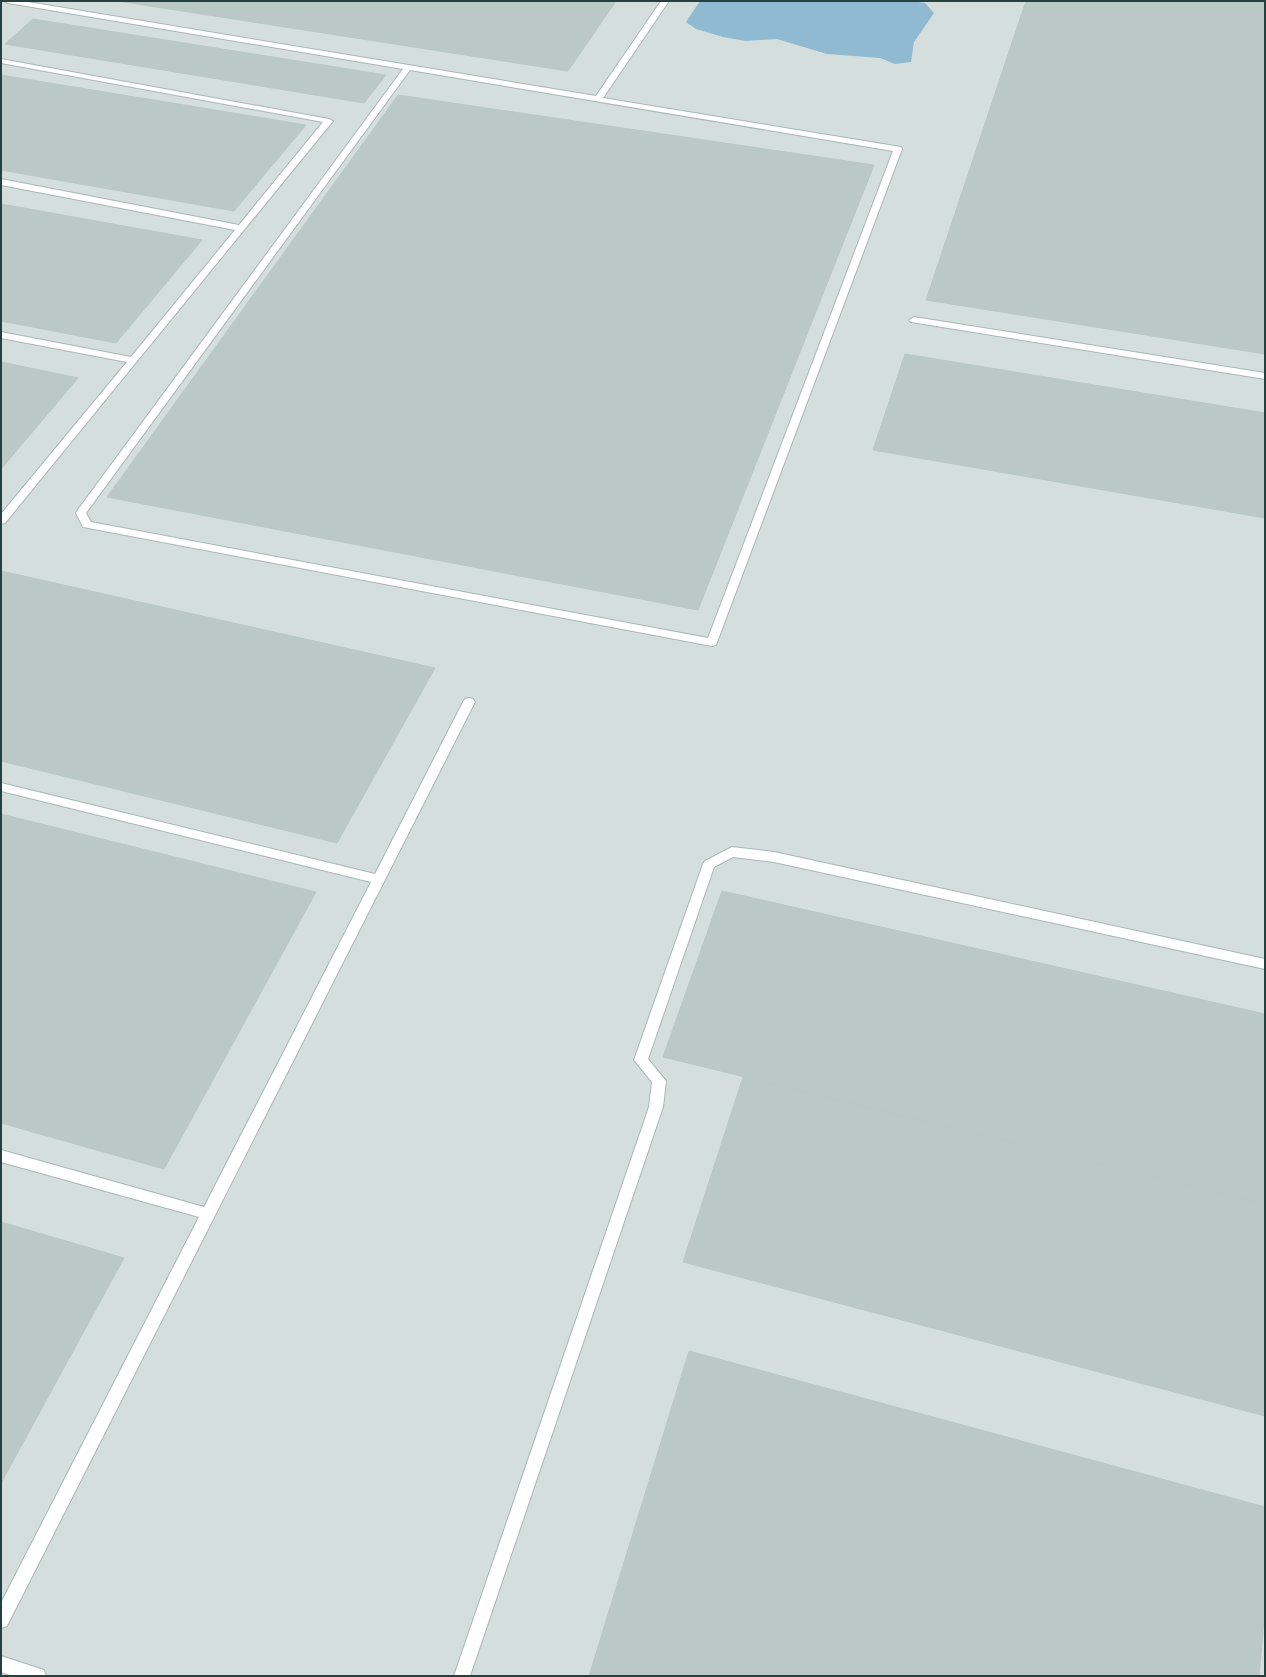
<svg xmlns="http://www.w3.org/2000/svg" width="1266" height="1677" font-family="'Titillium Web',sans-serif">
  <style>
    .built { fill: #d4dedc }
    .water { fill: #90b9d2 }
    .building { fill: #bbc9c6; stroke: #b8c8c5 }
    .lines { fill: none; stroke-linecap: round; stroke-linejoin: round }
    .minor-casing { stroke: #a8b7b5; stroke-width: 2 }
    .minor { fill: #fff; fill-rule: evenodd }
  </style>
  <rect width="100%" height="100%" fill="#e6eeec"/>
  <path class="built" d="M 1,1 L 1265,1 L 1265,1676 L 1,1676 Z"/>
  <path class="water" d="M 700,1 L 911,1 L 925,3 L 934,13 L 914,42 L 911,62 L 895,64 L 880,58 L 827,54 L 777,39 L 746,41 L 723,37 L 696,29 L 686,22 Z"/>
  <path class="building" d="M 118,1 L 616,1 L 568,71 Z
    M 1026,1 L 1265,1 L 1265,354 L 926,300 Z
    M 33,19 L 386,75 L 364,103 L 5,44 Z
    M 1,75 L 306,125 L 234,211 L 1,170 Z
    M 398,95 L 874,165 L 698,610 L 107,497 Z
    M 1,204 L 202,240 L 116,343 L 1,321 Z
    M 905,354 L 1265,413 L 1265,518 L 873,450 Z
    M 1,362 L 78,378 L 1,469 Z
    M 1,571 L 435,668 L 337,843 L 1,761 Z
    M 1,814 L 316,892 L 164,1169 L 1,1123 Z
    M 722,891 L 1265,1014 L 1265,1204 L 663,1057 Z
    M 743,1077 L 1265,1204 L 1265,1416 L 683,1262 Z
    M 1,1222 L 124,1258 L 1,1483 Z
    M 689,1351 L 1265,1507 L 1265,1608 L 1259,1676 L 589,1676 Z"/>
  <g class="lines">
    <g class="minor-casing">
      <path id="minor" d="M 4,1 L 22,1 L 596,96 L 661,1 L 669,1 L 603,98 L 901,147 L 902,149 L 716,645 L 712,646 L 83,527 L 76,513 L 77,511 L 403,69 L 8,3 ZM 410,70 L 893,151 L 708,638 L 91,522 L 86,513 Z
        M 1,59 L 329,119 L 333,121 L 5,523 L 1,524 L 1,514 L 127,362 L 1,338 L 1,332 L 131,357 L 235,230 L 1,185 L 1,179 L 239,225 L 323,122 L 1,63 Z
        M 914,317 L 1265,373 L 1265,379 L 911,322 L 909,320 Z
        M 469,698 L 473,699 L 475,702 L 7,1626 L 1,1628 L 1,1603 L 199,1217 L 1,1162 L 1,1150 L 204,1207 L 371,882 L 1,791 L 1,783 L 375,874 L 463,702 L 465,699 Z
        M 732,847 L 774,852 L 1265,959 L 1265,969 L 774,862 L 733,857 L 714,867 L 648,1059 L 666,1081 L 663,1107 L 470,1676 L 454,1676 L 649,1107 L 652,1082 L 634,1060 L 703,864 L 705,861 Z
        M 1,1656 L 44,1670 L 46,1676 L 13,1676 L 1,1672 Z"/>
    </g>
    <use href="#minor" class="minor"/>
  </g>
  <rect width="1266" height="1677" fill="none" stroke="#25413f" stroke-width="4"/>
</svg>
